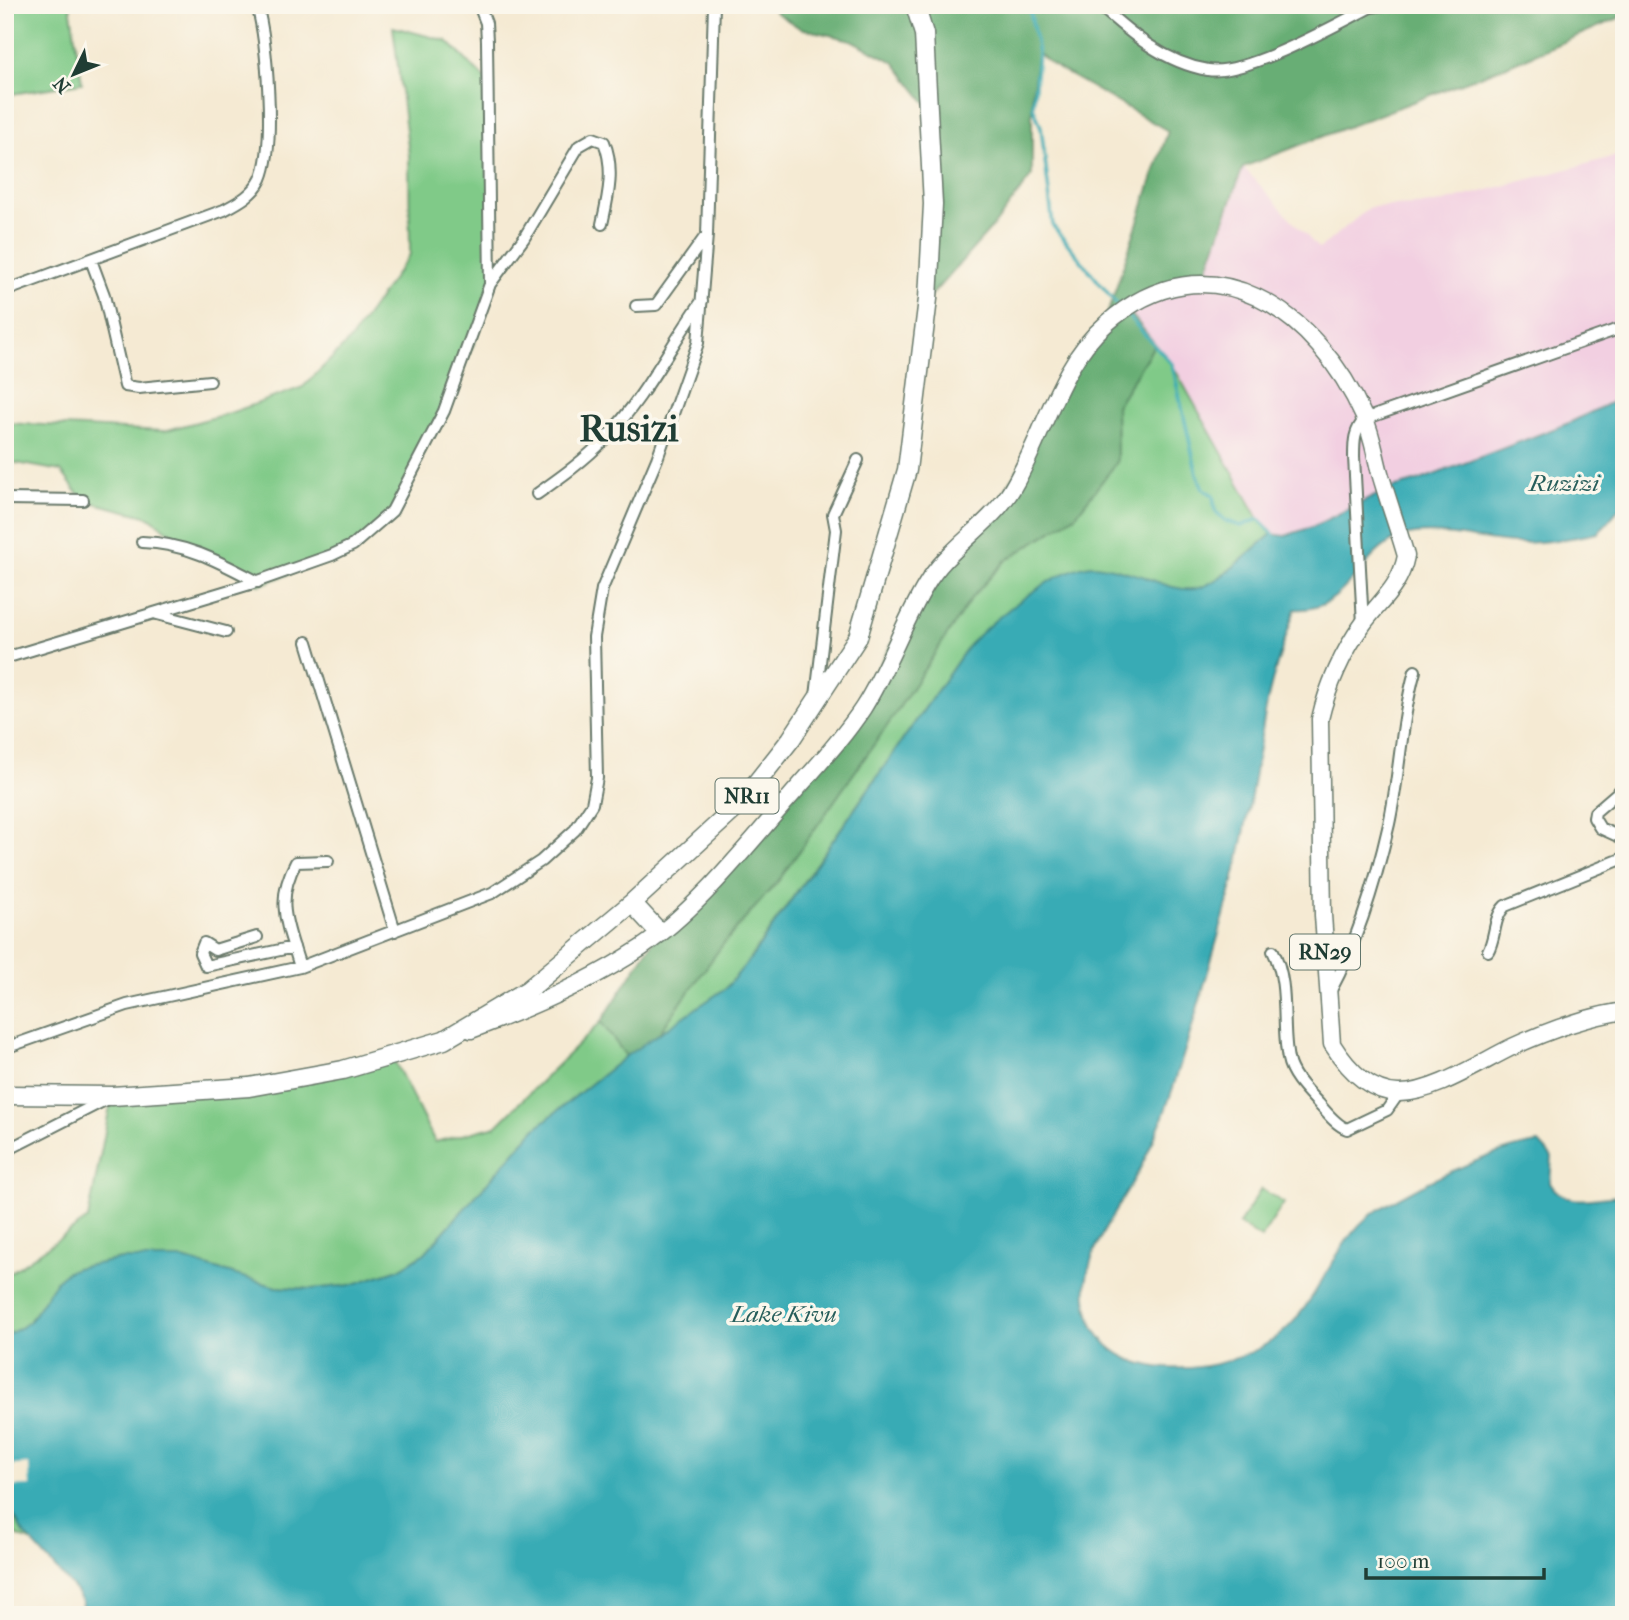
<svg xmlns="http://www.w3.org/2000/svg" width="1629" height="1620" font-family="'IM FELL French Canon',serif">
  <style>
    .built { fill: #f2cfe1 }
    .green { fill: #80ca88; stroke: #50845e; stroke-width: 2 }
    .forest { fill: #68ae74; stroke: #447654; stroke-width: 2 }
    .water { fill: #39abb5; stroke: #2c7474; stroke-width: 2 }
    .pier { fill: #f5ead3 }
    .lines { fill: none; stroke-linecap: round; stroke-linejoin: round }
    .stream { stroke: #39abb5; stroke-width: 3.5 }
    .minor-casing { stroke: #6a7a6c; stroke-width: 14 }
    .primary-casing { stroke: #6a7a6c; stroke-width: 19 }
    .trunk-casing { stroke: #6a7a6c; stroke-width: 21 }
    .minor { stroke: #fff; stroke-width: 10 }
    .primary { stroke: #fff; stroke-width: 16 }
    .trunk { stroke: #fff; stroke-width: 18 }
    .labels { text-anchor: middle; dominant-baseline: central; stroke-width: 7; stroke-linejoin: round; paint-order: stroke }
    .shield { fill: #fbf7ec; stroke: #61756b; stroke-width: 2 }
    .shield-label { font-size: 21px; font-weight: bold; fill: #1f3d34 }
    .water-label { font-size: 24px; font-style: italic; fill: #275e5b; stroke: #fbf7ec }
    .town-label { font-size: 37px; font-weight: bold; fill: #1f3d34; stroke: #fbf7ec }
  </style>
  <rect width="100%" height="100%" fill="#fbf7ec"/>
  <filter id="ink" filterUnits="userSpaceOnUse"><feTurbulence type="fractalNoise" baseFrequency=".0143" numOctaves="2"/><feDisplacementMap in="SourceGraphic" scale="14" xChannelSelector="R" yChannelSelector="G"/><feConvolveMatrix kernelMatrix="1 2 1 2 8 2 1 2 1" color-interpolation-filters="sRGB"/></filter>
  <filter id="wash" filterUnits="userSpaceOnUse"><feTurbulence type="fractalNoise" baseFrequency=".00686" numOctaves="4" result="noise"/><feDisplacementMap in="SourceGraphic" scale="28" xChannelSelector="R" yChannelSelector="G"/><feGaussianBlur stdDeviation="1.57" result="paint"/><feColorMatrix in="noise" values="0 0 0 0 0 0 0 0 0 0 0 0 0 0 0 0 0 1.4 0 .05"/><feComposite in="paint" operator="in"/></filter>
  <g filter="url(#wash)">
    <rect width="100%" height="100%" fill="#f5ead3"/>
    <path class="built" d="M 1624,154 L 1624,396 L 1569,423 L 1418,481 L 1389,489 L 1312,527 L 1284,536 L 1272,534 L 1259,519 L 1172,364 L 1127,309 L 1202,284 L 1243,167 L 1319,249 L 1370,207 L 1436,204 Z"/>
    <path class="green" d="M 5,5 L 70,5 L 82,83 L 5,95 Z
      M 393,27 L 447,41 L 489,83 L 494,276 L 474,343 L 393,514 L 355,549 L 260,585 L 196,551 L 149,517 L 83,500 L 61,471 L 5,461 L 5,423 L 164,431 L 230,413 L 303,387 L 350,340 L 410,254 L 409,155 Z
      M 1155,344 L 1172,364 L 1259,519 L 1272,534 C 1254,548 1220,583 1198,589 C 1178,594 1118,569 1092,565 L 969,645 L 741,971 L 726,988 L 657,1036 L 723,944 L 779,880 L 889,723 L 972,597 L 1005,561 L 1075,516 L 1117,462 L 1116,406 Z
      M 601,1022 L 626,1056 L 536,1128 L 425,1253 L 399,1269 L 351,1285 L 312,1289 L 276,1287 L 183,1259 L 122,1259 L 76,1268 L 57,1280 L 29,1322 L 5,1337 L 7,1275 L 88,1219 L 112,1096 L 249,1087 L 392,1056 L 435,1142 L 496,1126 Z
      M 1261,1189 L 1284,1203 L 1261,1238 L 1239,1224 Z
      M 5,1498 L 15,1520 L 32,1542 L 5,1530 Z"/>
    <path class="forest" d="M 776,5 L 1624,5 L 1624,19 L 1621,17 L 1509,65 L 1243,167 L 1202,284 L 1127,309 L 1155,344 L 1116,406 L 1117,462 L 1075,516 L 1005,561 L 972,597 L 889,723 L 779,880 L 723,944 L 657,1036 L 626,1056 L 601,1022 L 659,932 L 836,742 L 926,583 L 990,516 L 1104,324 L 1168,131 L 1052,65 L 1038,53 L 1032,94 L 1032,175 L 996,223 L 928,299 L 930,108 L 894,62 L 851,40 L 800,28 L 775,12 Z"/>
    <path class="water" d="M 1624,396 L 1624,503 L 1598,533 C 1575,538 1548,542 1524,543 C 1488,545 1430,523 1396,539 C 1357,558 1345,613 1295,609 C 1285,640 1273,671 1267,703 C 1257,754 1251,806 1239,857 C 1226,914 1208,970 1192,1027 C 1174,1085 1160,1137 1128,1190 C 1110,1219 1082,1262 1086,1298 C 1095,1392 1229,1379 1282,1333 C 1319,1302 1336,1239 1372,1214 C 1411,1188 1494,1148 1539,1143 L 1552,1157 L 1550,1183 C 1566,1211 1599,1195 1624,1196 L 1624,1615 L 81,1615 L 82,1601 L 75,1590 L 22,1531 L 5,1498 L 5,1337 L 29,1322 L 57,1280 L 65,1273 L 76,1268 L 122,1259 L 183,1259 L 276,1287 L 312,1289 L 351,1285 L 399,1269 L 425,1253 L 536,1128 L 626,1056 L 726,988 L 751,958 L 969,645 C 992,620 1060,565 1094,565 C 1111,566 1126,572 1142,576 C 1158,582 1181,593 1199,588 C 1221,582 1253,549 1272,534 L 1285,536 L 1312,527 L 1389,489 L 1418,481 L 1569,423 Z"/>
    <path class="pier" d="M 29,1464 L 30,1486 L 5,1487 L 5,1466 Z"/>
    <g class="lines">
      <path class="stream" d="M 1029,5 L 1038,53 L 1033,107 L 1041,127 L 1053,226 L 1120,308
        M 1128,316 L 1172,364 L 1197,474 L 1203,489 L 1213,495 L 1215,511 L 1226,521 L 1241,526 L 1259,519 L 1274,535"/>
    </g>
  </g>
  <g filter="url(#ink)">
    <g class="lines">
      <g class="minor-casing">
        <path id="minor" d="M 1099,5 C 1130,33 1165,63 1208,70 C 1246,76 1335,25 1371,7 L 1385,5
          M 91,260 L 104,295 L 125,386 L 139,388 L 210,381
          M 490,284 L 524,238 L 579,146 L 593,138 L 604,142 C 615,169 608,197 602,224
          M 5,291 L 224,210 C 239,202 253,195 261,179 C 276,145 267,42 257,5
          M 636,306 L 656,305 L 705,237
          M 537,494 C 561,477 585,460 605,439 C 644,399 670,346 702,301
          M 5,499 L 83,500
          M 142,542 C 186,543 220,562 258,582
          M 157,614 L 226,632
          M 1363,624 L 1354,457 C 1354,441 1354,431 1365,419 L 1624,327
          M 307,642 L 395,931
          M 5,658 L 250,584 L 332,555 L 353,545 L 392,511 L 444,411 L 490,284 L 487,41 L 486,23 L 479,5
          M 816,696 L 836,530 L 833,514 L 858,460
          M 1624,787 L 1595,812 L 1594,818 L 1600,828 L 1624,839
          M 257,937 L 215,950 L 204,943 L 200,953 L 206,966 L 294,947
          M 1273,951 C 1290,984 1281,1025 1288,1059 C 1291,1076 1308,1092 1319,1104 C 1327,1113 1336,1125 1347,1129 L 1387,1110 L 1399,1093
          M 1488,951 C 1496,937 1493,918 1505,906 L 1624,858
          M 300,967 C 288,926 274,903 296,862 L 328,861
          M 1330,992 C 1358,941 1376,881 1389,824 C 1400,773 1401,721 1415,671
          M 5,1048 L 127,1005 L 300,967 L 492,893 L 541,861 L 575,830 L 592,804 L 597,778 L 594,637 L 602,589 L 657,459 L 698,343 L 707,235 L 714,5
          M 5,1151 L 107,1099"/>
      </g>
      <g class="primary-casing">
        <path id="primary" d="M 471,1030 C 530,1008 588,983 641,948 C 697,910 744,849 789,798 C 814,769 842,740 863,708 C 888,669 902,625 926,585 C 946,550 986,528 1009,494 C 1043,441 1057,366 1106,324 C 1209,233 1318,312 1364,417 C 1372,434 1375,455 1380,473 C 1388,501 1398,528 1406,556 C 1400,587 1380,601 1363,624 C 1343,651 1327,688 1320,719 L 1323,915 L 1332,1044 C 1347,1068 1369,1092 1398,1093 C 1432,1094 1481,1062 1512,1047 C 1547,1031 1585,1017 1624,1011"/>
      </g>
      <g class="trunk-casing">
        <path id="trunk" d="M 632,903 L 659,932
          M 5,1095 L 112,1096 L 249,1087 L 343,1070 L 444,1040 L 528,990 L 632,903 L 739,805 L 791,739 L 858,637 L 907,470 L 928,299 L 933,204 L 924,34 L 915,5"/>
      </g>
      <use href="#minor" class="minor"/>
      <use href="#primary" class="primary"/>
      <use href="#trunk" class="trunk"/>
    </g>
  </g>
  <g class="labels">
    <g class="shield">
      <rect x="715.5" y="778.5" width="63" height="35" rx="5"/>
      <rect x="1290" y="934.5" width="70" height="35" rx="5"/>
    </g>
    <g class="shield-label">
      <text x="747" y="796">NR11</text>
      <text x="1325" y="952">RN29</text>
    </g>
    <g class="water-label">
      <text x="1564" y="483">Ruzizi</text>
      <text x="784" y="1314">Lake Kivu</text>
    </g>
    <g class="town-label">
      <text x="629" y="429">Rusizi</text>
    </g>
  </g>
  <rect width="1629" height="1620" fill="none" stroke="#fbf7ec" stroke-width="28"/>
  <g transform="translate(74 74) rotate(227)" stroke="#fbf7ec" stroke-width="5" paint-order="stroke">
  <path d="M0-5L12 26L0 18L-12 26Z" fill="#1f3d34"/>
  <text y="-10" font-size="19" font-weight="bold" text-anchor="middle" fill="#1f3d34">N</text>
  </g>
  <path d="M1366 1568v10h178v-10" fill="none" stroke="#1f3d34" stroke-width="3.5"/>
  <text x="1377" y="1568" font-size="21" fill="#1f3d34" stroke="#fbf7ec" stroke-width="5" paint-order="stroke">100 m</text>
</svg>
